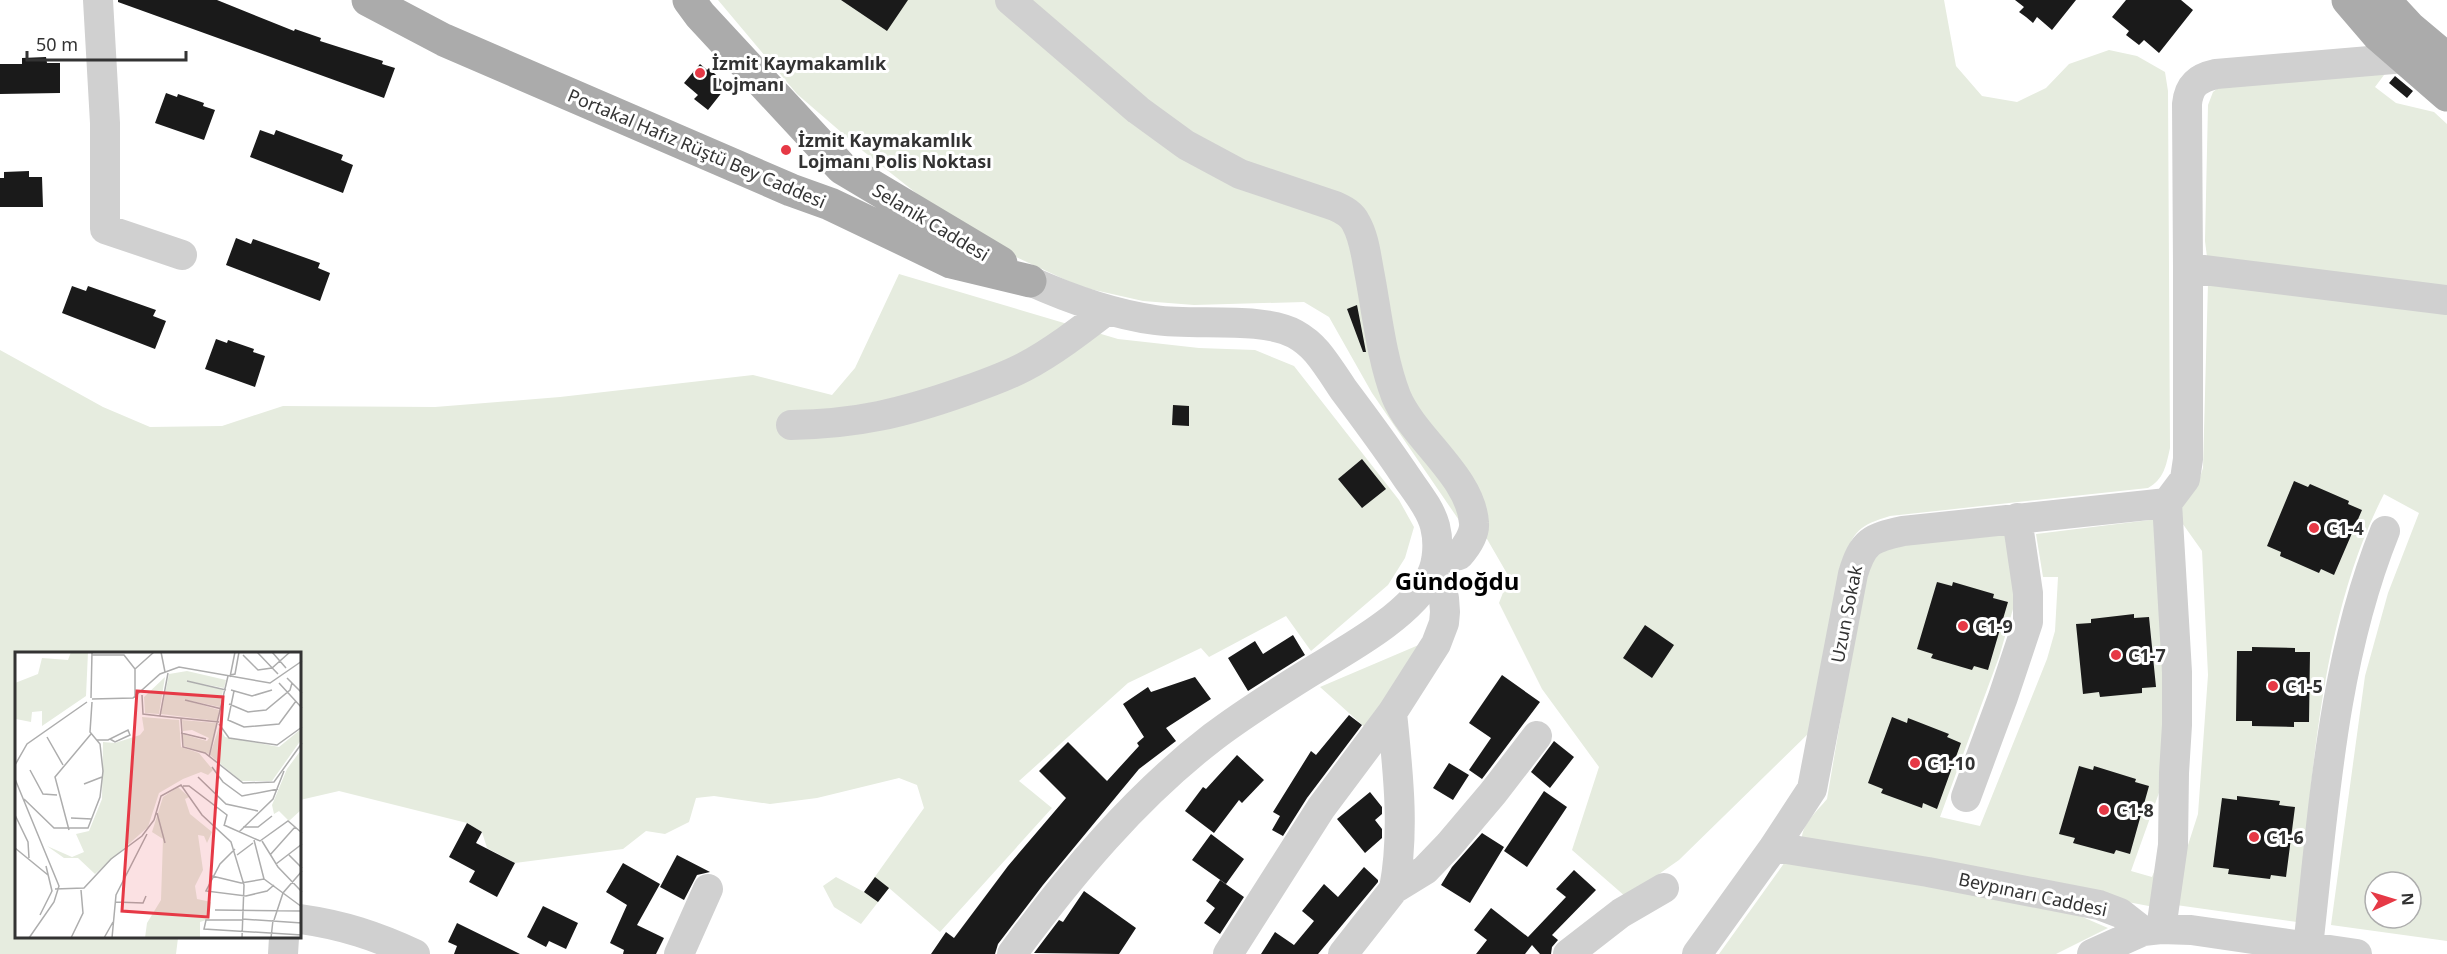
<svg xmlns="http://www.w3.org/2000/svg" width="2447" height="954" font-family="'Noto Sans',sans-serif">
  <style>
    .green { fill: #e6ecdf; fill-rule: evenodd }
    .building { fill: #1a1a1a }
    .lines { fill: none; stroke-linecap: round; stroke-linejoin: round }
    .minor { stroke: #d0d0d0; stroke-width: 30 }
    .major { stroke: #ababab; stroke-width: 33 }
    .poi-dot { fill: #e63946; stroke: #fff; stroke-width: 2 }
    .labels { text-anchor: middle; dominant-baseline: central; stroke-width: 6; stroke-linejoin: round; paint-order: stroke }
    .poi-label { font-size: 18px; font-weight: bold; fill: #333; stroke: #fff; text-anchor: start }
    .street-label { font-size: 18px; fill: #333; stroke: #fff }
    .district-label { font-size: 24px; font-weight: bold; fill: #000; stroke: #fff }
    .inset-road { fill: none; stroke: #adadad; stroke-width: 1.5 }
    .view { fill: #e63946; fill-opacity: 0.15; stroke: #e63946; stroke-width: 3 }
    .inset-edge { fill: none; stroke: #333; stroke-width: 3 }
  </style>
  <rect width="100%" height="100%" fill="#fff"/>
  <path class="green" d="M 718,0 L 1944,0 L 1956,66 L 1982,96 L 2017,102 L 2046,88 L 2069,64 L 2109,50 L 2137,56 L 2165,72 L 2168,91 L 2170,448 C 2166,466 2164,479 2148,488 L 1890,516 C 1860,525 1853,531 1844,560 L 1812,730 L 1679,860 L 1626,897 L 1572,850 L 1599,767 L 1542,689 L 1499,603 L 1509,577 L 1487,539 L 1465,529 L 1372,393 L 1329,317 L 1304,302 L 1194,305 L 1143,301 L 1081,287 L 1005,252 L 950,220 L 863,151 L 797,94 Z
    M 2371,75 L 2384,75 L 2375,87 L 2396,103 L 2434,112 L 2447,124 L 2447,287 L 2207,257 L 2205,241 L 2208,105 L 2213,92 L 2218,88 Z
    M 899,274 L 1118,339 L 1199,348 L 1255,350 L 1294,366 L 1399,500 L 1414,527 L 1405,558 L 1388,585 L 1311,651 L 1286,616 L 1209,657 L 1201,648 L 1128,683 L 1019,781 L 1052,808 L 940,932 L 889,888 L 861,924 L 834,907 L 823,886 L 836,877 L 864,892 L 924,808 L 917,785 L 899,778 L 817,798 L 770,804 L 714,796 L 696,798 L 689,822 L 665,834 L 646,831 L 623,849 L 515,863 L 487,848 L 482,832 L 467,823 L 339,791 L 300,800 L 300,654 L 16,654 L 16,938 L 178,938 L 176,954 L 0,954 L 0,350 L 103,407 L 150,427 L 222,426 L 283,406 L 435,407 L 560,397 L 753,375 L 832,395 L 855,368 Z
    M 2208,283 L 2447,312 L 2447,941 L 2331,925 L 2365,676 L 2388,593 L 2419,513 L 2384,494 C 2318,622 2313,781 2297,922 L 2169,904 L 2198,814 L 2208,675 L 2202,551 L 2180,520 L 2180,504 L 2199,480 L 2203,468 ZM 2375,882 L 2411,882 L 2411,918 L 2375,918 Z
    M 2158,519 L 2165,715 L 2160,790 L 2131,871 L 2152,877 L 2166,842 L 2154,907 L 1802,840 C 1801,825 1818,810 1827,799 L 1863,587 L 1872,557 L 1889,547 L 2004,530 L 2015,580 L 2013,609 L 1999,657 L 1940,817 L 1980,826 L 2047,659 L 2055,631 L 2058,577 L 2043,577 L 2036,534 Z
    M 1428,641 L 1369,731 L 1320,687 Z
    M 1790,855 L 2064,909 L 2108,928 L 2056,954 L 1719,954 Z"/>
  <path class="building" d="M 118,0 L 217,0 L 294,31 L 295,29 L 321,38 L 320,41 L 383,61 L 382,64 L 395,68 L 384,98 L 118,2 Z
    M 841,0 L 908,0 L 887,31 Z
    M 2015,0 L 2076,0 L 2052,30 L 2037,17 L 2033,23 L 2026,17 L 2019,12 L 2024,7 Z
    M 2126,0 L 2181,0 L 2193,10 L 2159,53 L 2144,40 L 2139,45 L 2126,35 L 2129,31 L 2112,17 Z
    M 46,57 L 47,63 L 60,63 L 60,93 L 0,94 L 0,64 L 22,64 L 22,58 Z
    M 700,64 L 707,70 L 709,68 L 727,86 L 708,110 L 694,99 L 698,95 L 684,83 Z
    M 2395,76 L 2413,91 L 2407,98 L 2389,83 Z
    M 166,93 L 177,97 L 178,94 L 204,103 L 203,106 L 215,110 L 204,140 L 155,123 Z
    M 260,130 L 274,135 L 276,130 L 343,155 L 341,160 L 353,165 L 343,193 L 250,157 Z
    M 29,171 L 29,177 L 42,177 L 43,207 L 0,207 L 0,178 L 4,178 L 4,172 Z
    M 236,238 L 251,244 L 253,239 L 320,263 L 318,268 L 330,273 L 320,301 L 226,265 Z
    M 72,286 L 86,291 L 88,286 L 156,310 L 153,316 L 166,321 L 155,349 L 62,313 Z
    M 1357,305 L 1366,352 L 1363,352 L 1347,309 Z
    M 216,339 L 227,343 L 228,340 L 254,349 L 253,352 L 265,356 L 255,387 L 205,369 Z
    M 1173,405 L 1189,406 L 1189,426 L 1172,425 Z
    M 1362,459 L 1386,489 L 1362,508 L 1338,479 Z
    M 2294,481 L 2308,487 L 2310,484 L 2349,501 L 2348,504 L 2362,510 L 2334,575 L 2321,569 L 2319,573 L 2280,556 L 2281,552 L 2267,546 Z
    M 1937,582 L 1952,586 L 1953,582 L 1994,594 L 1993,598 L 2008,602 L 1988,670 L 1974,666 L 1972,670 L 1931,658 L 1933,654 L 1917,649 Z
    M 2134,614 L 2134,618 L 2149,617 L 2156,687 L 2142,688 L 2142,693 L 2100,697 L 2099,692 L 2083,694 L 2076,624 L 2091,623 L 2091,619 Z
    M 1645,625 L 1674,645 L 1652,678 L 1623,658 Z
    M 1293,635 L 1305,655 L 1248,691 L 1228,658 L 1255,641 L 1263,654 Z
    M 2252,647 L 2295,648 L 2295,652 L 2310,652 L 2309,722 L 2294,722 L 2294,727 L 2252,726 L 2252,721 L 2236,721 L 2237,651 L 2252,651 Z
    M 1502,675 L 1540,702 L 1482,779 L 1469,770 L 1491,738 L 1469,723 Z
    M 1195,677 L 1211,699 L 1166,728 L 1176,741 L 1139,769 L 1043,885 L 998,944 L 995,954 L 931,954 L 946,932 L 954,938 L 1008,866 L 1066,798 L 1039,771 L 1068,742 L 1107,781 L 1139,746 L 1137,743 L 1144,737 L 1123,704 L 1148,687 L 1151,692 Z
    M 1349,715 L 1362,725 L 1307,798 L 1283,836 L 1272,830 L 1280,816 L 1273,812 L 1311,751 L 1316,755 Z
    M 1892,717 L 1907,723 L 1908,718 L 1949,734 L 1947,737 L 1961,743 L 1937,809 L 1923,803 L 1922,808 L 1881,793 L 1883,789 L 1868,783 Z
    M 1554,741 L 1574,757 L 1550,788 L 1531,772 Z
    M 1237,755 L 1264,780 L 1242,803 L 1239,800 L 1214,833 L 1185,811 L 1203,787 L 1206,789 Z
    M 1449,763 L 1469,775 L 1453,800 L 1433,788 Z
    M 2079,766 L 2093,770 L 2094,766 L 2136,779 L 2135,782 L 2149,786 L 2130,854 L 2116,850 L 2114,854 L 2073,843 L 2075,838 L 2059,834 Z
    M 1544,791 L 1567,807 L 1527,867 L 1504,851 Z
    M 1370,792 L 1382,807 L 1382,814 L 1375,820 L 1382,829 L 1382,838 L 1365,853 L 1337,819 Z
    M 2237,796 L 2280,801 L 2279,805 L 2295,807 L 2286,877 L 2271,875 L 2270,879 L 2228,874 L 2229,869 L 2213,867 L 2222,798 L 2237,800 Z
    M 467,823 L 482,832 L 476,843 L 515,863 L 497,897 L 469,882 L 475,871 L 449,857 Z
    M 1482,833 L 1504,847 L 1470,903 L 1441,885 L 1452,867 Z
    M 1211,834 L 1244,859 L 1226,884 L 1192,860 Z
    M 677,855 L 710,872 L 697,875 L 684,900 L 660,887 Z
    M 623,863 L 660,884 L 637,925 L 664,938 L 656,954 L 623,954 L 624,950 L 610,943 L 627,905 L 606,892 Z
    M 1364,867 L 1378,880 L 1378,882 L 1318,954 L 1261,954 L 1275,932 L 1294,945 L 1314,921 L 1302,911 L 1324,884 L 1338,897 Z
    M 1574,870 L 1596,890 L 1552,935 L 1558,940 L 1552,947 L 1551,954 L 1540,954 L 1532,945 L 1525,954 L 1476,954 L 1487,940 L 1474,930 L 1491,908 L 1528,937 L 1566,897 L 1556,889 Z
    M 875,877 L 889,888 L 878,902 L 864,892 Z
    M 1220,880 L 1244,897 L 1220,934 L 1204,923 L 1215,908 L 1206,901 Z
    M 1084,891 L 1136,928 L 1119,954 L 1034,953 L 1059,920 L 1063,922 Z
    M 543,906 L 578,923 L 566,949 L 549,941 L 546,947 L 527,937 Z
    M 457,923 L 520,954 L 454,954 L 457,946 L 448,942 Z"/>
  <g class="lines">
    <path class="minor" d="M 98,0 L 105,123 L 105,229 L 182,255
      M 1010,0 L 1138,110 L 1186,145 L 1240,174 L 1335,206 C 1344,210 1352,214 1356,223 C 1364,237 1366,255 1369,271 C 1377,312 1381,357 1396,396 C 1413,438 1471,476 1474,523 C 1475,534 1466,547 1459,555 L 1436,560
      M 2188,268 L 2187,104 C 2189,85 2198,78 2216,74 L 2405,58
      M 791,425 C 857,424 903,413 965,391 C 985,384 1005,377 1024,367 C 1054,351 1081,330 1107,310
      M 1392,713 C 1398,772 1405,831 1394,889
      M 1966,797 L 2003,697 L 2028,622 L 2028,593 L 2017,518
      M 1774,847 L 1928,872 L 2099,905 L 2120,913 L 2143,931
      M 300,919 C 343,925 376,936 415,954
      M 2161,929 L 2173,845 L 2174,773 L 2177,725 L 2177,672 L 2167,503 L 2185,479 L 2188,459 L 2188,268 L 2447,300
      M 2308,947 C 2324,806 2332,663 2385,531
      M 283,954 L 284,938
      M 679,954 L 708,889
      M 1012,954 C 1070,875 1135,797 1213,737 C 1243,714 1275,694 1307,674 C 1346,650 1409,617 1431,576 C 1438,562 1439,542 1435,526 C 1430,507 1414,489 1403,472 C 1384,444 1364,417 1343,389 C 1335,377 1327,364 1317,352 C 1311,345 1304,339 1295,334 C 1262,316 1195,326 1155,320 C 1112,314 1070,299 1030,281
      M 1228,954 L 1321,808 L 1392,713 L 1436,644 L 1444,623 L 1445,612 L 1444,598 L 1432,574
      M 1343,954 L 1394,889 L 1425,870 L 1449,845 L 1493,793 L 1537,736
      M 1568,954 L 1621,913 L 1664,888
      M 1697,954 L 1774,847 L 1812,789 L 1853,574 C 1863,541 1871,538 1903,531 L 2167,503
      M 2092,954 L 2143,931 L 2161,929 L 2191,930 L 2357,954"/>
    <path class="major" d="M 368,0 L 444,40 L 791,190 L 830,204 L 951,262 L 1030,281
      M 689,0 L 700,15 L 842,168 L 1001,263
      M 2348,0 L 2378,35 L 2447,95
      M 2384,0 L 2409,27 L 2447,59"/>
  </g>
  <g class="poi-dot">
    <circle cx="700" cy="73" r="6"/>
    <circle cx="786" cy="150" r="6"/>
    <circle cx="2314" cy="528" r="6"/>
    <circle cx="1963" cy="626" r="6"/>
    <circle cx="2116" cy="655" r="6"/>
    <circle cx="2273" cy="686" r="6"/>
    <circle cx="1915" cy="763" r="6"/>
    <circle cx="2104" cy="810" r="6"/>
    <circle cx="2254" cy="837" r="6"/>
  </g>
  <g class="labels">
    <g class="poi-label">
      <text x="712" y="63">İzmit Kaymakamlık<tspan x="712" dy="21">Lojmanı</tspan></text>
      <text x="798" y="140">İzmit Kaymakamlık<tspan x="798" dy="21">Lojmanı Polis Noktası</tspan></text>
      <text x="2326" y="528">C1-4</text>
      <text x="1975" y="626">C1-9</text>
      <text x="2128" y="655">C1-7</text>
      <text x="2285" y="686">C1-5</text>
      <text x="1927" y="763">C1-10</text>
      <text x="2116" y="810">C1-8</text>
      <text x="2266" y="837">C1-6</text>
    </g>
    <g class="street-label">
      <text transform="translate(697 148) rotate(23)">Portakal Hafız Rüştü Bey Caddesi</text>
      <text transform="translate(931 222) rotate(31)">Selanik Caddesi</text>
      <text transform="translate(1846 614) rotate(-79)">Uzun Sokak</text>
      <text transform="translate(2033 894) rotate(12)">Beypınarı Caddesi</text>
    </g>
    <g class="district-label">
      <text x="1457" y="580">Gündoğdu</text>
    </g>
  </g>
  <g transform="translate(15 652)">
    <rect width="286" height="286" fill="#fff"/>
    <path d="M 56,0 L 73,0 L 71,44 L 27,74 L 27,59 L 17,60 L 16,70 L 1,67 L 0,31 L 23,22 L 27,6 L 53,8 ZM 172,19 L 211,28 L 209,36 L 172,29 L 208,38 L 205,55 L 167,47 L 204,58 L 202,69 L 146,62 L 154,22 ZM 150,25 L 144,62 L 130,61 L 129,45 ZM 127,65 L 164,68 L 166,95 L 184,101 L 198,118 L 193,123 L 186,120 L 168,127 L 144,141 L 133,175 L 80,222 L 63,206 L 49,206 L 32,194 L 57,205 L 69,200 L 61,182 L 74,179 L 87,147 L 88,90 L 100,91 L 125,83 L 129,78 ZM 167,68 L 202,71 L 194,102 L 169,94 L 167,82 L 192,89 L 194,86 L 177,78 L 168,79 ZM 204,75 L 210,85 L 264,95 L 286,77 L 286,88 L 257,129 L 226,129 L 195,103 ZM 286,98 L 286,158 L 274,169 L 264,159 L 259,162 L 257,153 L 272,117 ZM 163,135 L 174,145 L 170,147 L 175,162 L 197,180 L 192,191 L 189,184 L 183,183 L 188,218 L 180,234 L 182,247 L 196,250 L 194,267 L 185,270 L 185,286 L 130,286 L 132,271 L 146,248 L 148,187 L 137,180 L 148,145 Z" fill="#e6ecdf"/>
    <path class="inset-road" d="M 146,0 L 150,20M 242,0 L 263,22M 257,0 L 271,16M 77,3 L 109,3 L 120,17M 228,3 L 243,18 L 257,16 L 275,0M 153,21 L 145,64 L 204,70M 215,23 L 220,22 L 224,0M 215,25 L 220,0M 272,26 L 287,41M 172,29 L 211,38M 264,31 L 287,56M 216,38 L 237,44 L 257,38M 219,39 L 213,68 L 229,75 L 264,72 L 281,49M 127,43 L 128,62 L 145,64M 76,46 L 77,0M 120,46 L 120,17 L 139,0M 77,47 L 118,46 L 145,22 L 164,15 L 255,31 L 287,9M 170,48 L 207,57M 214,52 L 233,60 L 251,58 L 275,38 L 277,31M 166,67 L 168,95 L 190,101 L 228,131 L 259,130 L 287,91M 204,72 L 214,86 L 262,93 L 287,75M 166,81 L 191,87M 32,85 L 48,113M 82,88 L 93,88 L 113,78 L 115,83 L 100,90 L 95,87M 194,105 L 213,24M 0,113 L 12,92 L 72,50M 197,115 L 208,130 L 227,144 L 263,137M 15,118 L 28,142 L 42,143M 183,125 L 211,152 L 243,159M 0,127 L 44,234 L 39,250 L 14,286M 69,132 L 87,125M 168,134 L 174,134 L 212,163 L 209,174M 9,147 L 39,176 L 73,176 L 85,145 L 88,119 L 85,92 L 75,80 L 77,50M 142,161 L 150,191M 0,163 L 13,190 L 14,206M 56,166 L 77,167M 139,168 L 146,144 L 166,133 L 187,163 L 216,190 L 229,233 L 227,286M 209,173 L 245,189 L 273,169 L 287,181M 228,175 L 243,175 L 257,164M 54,178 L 40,125 L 76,82M 224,180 L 258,147 L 269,119M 239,188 L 249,227M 247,189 L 263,215 L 287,240M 0,196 L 33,223M 220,197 L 205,212 L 191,239 L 231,244 L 252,239 L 259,233M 222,203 L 238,191M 255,203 L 280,175M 274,203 L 287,216M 261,212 L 287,192M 197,224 L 226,231 L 249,227 L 287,255M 40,237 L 69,236 L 96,207 L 127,184 L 139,168M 100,250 L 128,251 L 131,244M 200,258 L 287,259M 25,263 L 37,239 L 31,214M 227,267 L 287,271M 227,268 L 191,268 L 189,277 L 287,283M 259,268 L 268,241 L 287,219M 56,286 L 68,261 L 66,238M 89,286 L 98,270M 97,286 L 101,243 L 132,182M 256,286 L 258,268"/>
    <path class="view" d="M 122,39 L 208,45 L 193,265 L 107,259 Z"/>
    <rect width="286" height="286" class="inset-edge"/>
  </g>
  <g transform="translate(2393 900) rotate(86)"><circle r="28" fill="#ffffff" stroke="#adadad" stroke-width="1.5"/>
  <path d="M0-4.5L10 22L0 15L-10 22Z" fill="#e63946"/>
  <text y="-9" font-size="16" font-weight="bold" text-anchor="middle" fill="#333333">N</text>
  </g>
  <path d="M27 51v9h159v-9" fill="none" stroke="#333333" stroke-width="3"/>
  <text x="36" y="51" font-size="18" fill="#333333" stroke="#ffffff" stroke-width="4.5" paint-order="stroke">50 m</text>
</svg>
